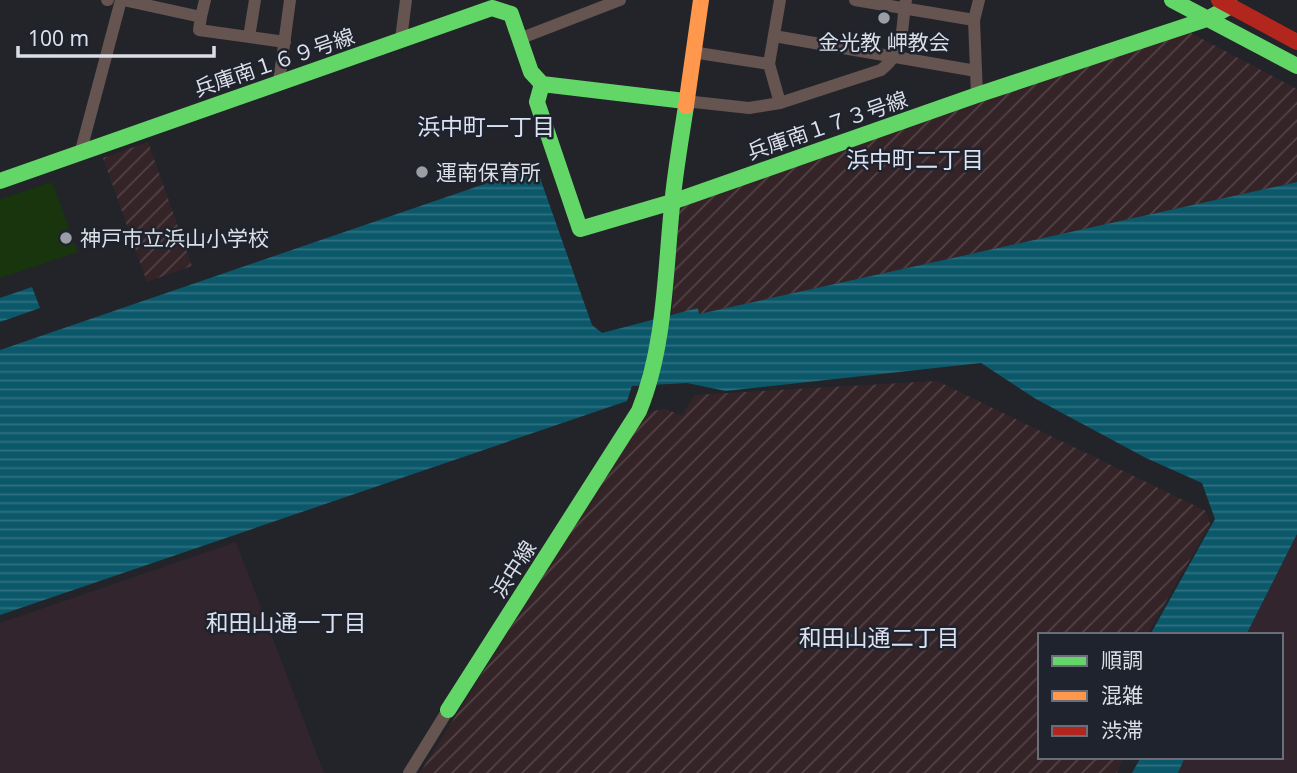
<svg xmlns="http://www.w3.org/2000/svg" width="1297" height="773" font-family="'Noto Sans','Noto Sans JP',sans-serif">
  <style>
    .commercial { fill: #33252d }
    .industrial { fill: url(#industrial-furrows) }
    .grass { fill: #18350e }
    .water { fill: url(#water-rules) }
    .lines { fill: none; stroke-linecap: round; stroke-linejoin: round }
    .street { stroke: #65544f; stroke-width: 12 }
    .fast { stroke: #63d668; stroke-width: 16 }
    .slow { stroke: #ff974d; stroke-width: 16 }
    .jam { stroke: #b3261e; stroke-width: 16 }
    .poi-dot { fill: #9b9ea4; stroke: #1f232e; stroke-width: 2.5 }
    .labels { text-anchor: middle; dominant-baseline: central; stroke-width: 5; stroke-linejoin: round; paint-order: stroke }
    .poi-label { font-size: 21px; fill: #dcdfe6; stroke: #1f232e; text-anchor: start }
    .street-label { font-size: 21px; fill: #dcdfe6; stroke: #1f232e }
    .neighbourhood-label { font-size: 23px; fill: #dce2f1; stroke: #1f232e }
  </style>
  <defs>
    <pattern id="industrial-furrows" width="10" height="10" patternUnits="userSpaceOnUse" patternTransform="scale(1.75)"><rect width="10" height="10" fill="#352427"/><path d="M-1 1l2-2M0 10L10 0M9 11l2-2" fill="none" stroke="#524346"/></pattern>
    <pattern id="water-rules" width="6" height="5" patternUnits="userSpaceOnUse" patternTransform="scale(1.75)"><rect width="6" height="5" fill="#0c586b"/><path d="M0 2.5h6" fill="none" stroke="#2f7080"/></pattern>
  </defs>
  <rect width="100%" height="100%" fill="#22242a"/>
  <path class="commercial" d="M 1297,534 L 1297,773 L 1178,773 L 1185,757 L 1281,757 L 1281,635 L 1246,635 Z
    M 236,542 L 324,773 L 0,773 L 0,623 Z"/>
  <path class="industrial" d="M 1187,31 L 1297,89 L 1297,182 L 699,314 L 697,308 L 672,315 L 678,214 L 685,202 Z
    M 148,142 L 192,266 L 147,282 L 103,158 Z
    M 937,381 L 1206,511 L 1210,524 L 1147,635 L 1040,635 L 1040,757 L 1124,757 L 1117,773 L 420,773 L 641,419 L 653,411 L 666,409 L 682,416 L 694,395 Z"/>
  <path class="grass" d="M 52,182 L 78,252 L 0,278 L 0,199 Z"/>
  <path class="water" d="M 528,169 L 540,178 L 592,325 L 602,333 L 698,308 L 699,314 L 1297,182 L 1297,534 L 1246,635 L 1150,635 L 1215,519 L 1202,483 L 1146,458 L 1036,399 L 981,363 L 726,391 L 687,383 L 632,386 L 627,401 L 0,615 L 0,350 Z
    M 32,287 L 40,308 L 0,322 L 0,298 Z
    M 1141,757 L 1185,757 L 1178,773 L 1132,773 Z"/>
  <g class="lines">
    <path class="street" d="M 107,0 L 108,0
      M 123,0 L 201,17 L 199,30 L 285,42
      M 855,0 L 974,20
      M 201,17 L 205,0
      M 774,36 L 976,71
      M 249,37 L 255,0
      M 401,39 L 406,0
      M 519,39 L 620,0
      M 692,52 L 769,64
      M 279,82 L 290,0
      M 977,95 L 974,20 L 979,0
      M 685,101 L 749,108 L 780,103 L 881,70 C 907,49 900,31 906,0
      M 780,103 L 769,64 L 780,0
      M 80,154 L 121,0
      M 409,773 L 448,710"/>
    <path class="fast" d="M 1172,0 L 1297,66
      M 542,84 L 537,102 L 580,229 L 672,202 L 977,95 L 1207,19 L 1231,6
      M 0,181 L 492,8 L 511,14 L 531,72 L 542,84 L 685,101
      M 448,710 L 639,411 C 665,348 665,274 672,206 C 675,172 681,139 686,106"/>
    <path class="slow" d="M 686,106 L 701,0"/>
    <path class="jam" d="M 1219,0 L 1297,42"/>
  </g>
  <g class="poi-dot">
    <circle cx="884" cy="18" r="7"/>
    <circle cx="422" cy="172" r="7"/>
    <circle cx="66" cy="238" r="7"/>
  </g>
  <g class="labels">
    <g class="poi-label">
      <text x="884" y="42" text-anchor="middle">金光教 岬教会</text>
      <text x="436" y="172">運南保育所</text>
      <text x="80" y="238">神戸市立浜山小学校</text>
    </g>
    <g class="street-label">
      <text transform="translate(274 62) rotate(-19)">兵庫南１６９号線</text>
      <text transform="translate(827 125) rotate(-19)">兵庫南１７３号線</text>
      <text transform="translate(513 569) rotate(-57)">浜中線</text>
    </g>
    <g class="neighbourhood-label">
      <text x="486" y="126">浜中町一丁目</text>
      <text x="915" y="159">浜中町二丁目</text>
      <text x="286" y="622">和田山通一丁目</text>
      <text x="879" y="637">和田山通二丁目</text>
    </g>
  </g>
  <rect x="1038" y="633" width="245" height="126" fill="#1f232e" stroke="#6b6e78" stroke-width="2"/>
  <rect x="1052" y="656" width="35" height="10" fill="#63d668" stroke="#6b6e78" stroke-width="2"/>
  <text x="1101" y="668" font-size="21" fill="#dcdfe6">順調</text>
  <rect x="1052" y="691" width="35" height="10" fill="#ff974d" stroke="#6b6e78" stroke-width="2"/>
  <text x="1101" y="703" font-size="21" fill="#dcdfe6">混雑</text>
  <rect x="1052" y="726" width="35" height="10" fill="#b3261e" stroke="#6b6e78" stroke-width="2"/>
  <text x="1101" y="738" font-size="21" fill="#dcdfe6">渋滞</text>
  <path d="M18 46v10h196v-10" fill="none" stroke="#dcdfe6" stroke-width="3.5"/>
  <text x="28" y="46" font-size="21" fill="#dcdfe6" stroke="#1f232e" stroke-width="5" paint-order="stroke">100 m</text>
</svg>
